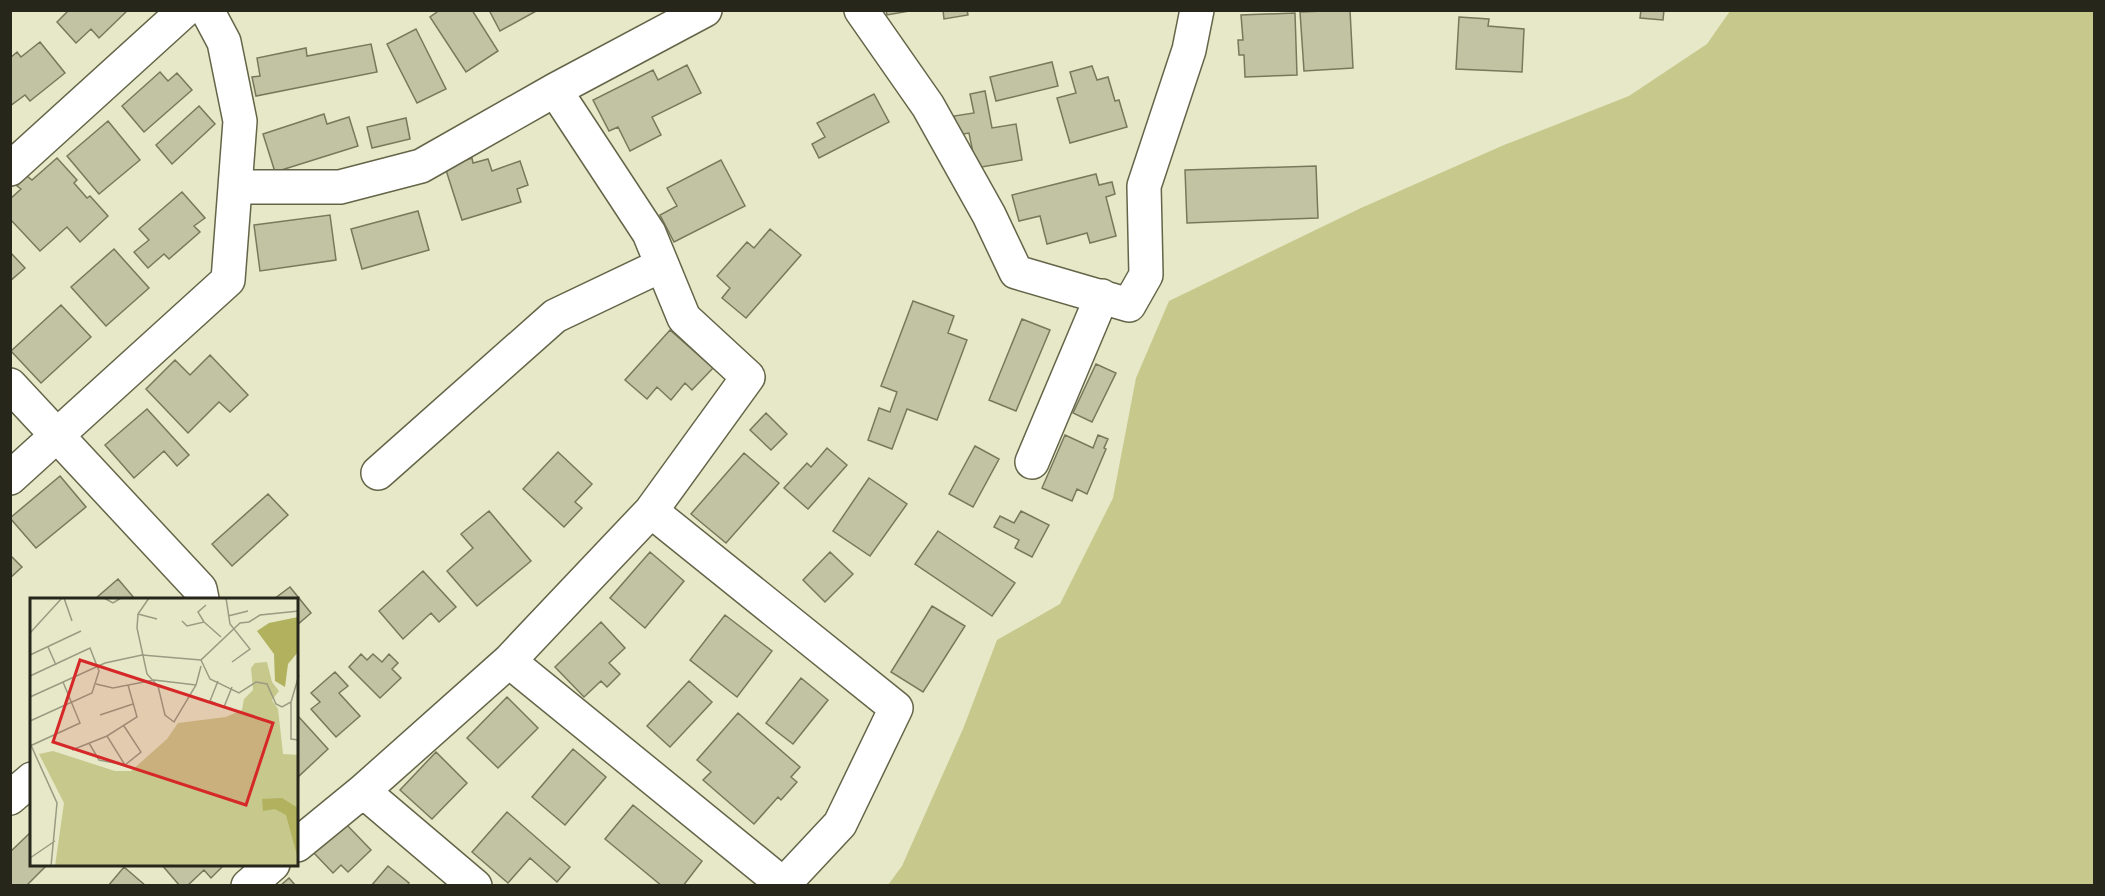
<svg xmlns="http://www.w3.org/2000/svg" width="2105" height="896" font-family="'Nunito Sans',sans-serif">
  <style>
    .green { fill: #c7c88c }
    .building { fill: #c1c3a3; stroke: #78795c; stroke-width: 1.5 }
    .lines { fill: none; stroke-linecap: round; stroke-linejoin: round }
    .street-casing { stroke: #646548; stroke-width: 36 }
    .street { stroke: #fff; stroke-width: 33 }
    .inset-road { fill: none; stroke: #999b82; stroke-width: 1.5 }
    .view { fill: #d62828; fill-opacity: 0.15; stroke: #d62828; stroke-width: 3 }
    .inset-edge { fill: none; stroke: #26271a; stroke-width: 3 }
  </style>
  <rect width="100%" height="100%" fill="#e6e8c7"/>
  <path class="green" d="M 1730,11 L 2094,11 L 2094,885 L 888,885 L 902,866 L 963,729 L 997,640 L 1060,604 L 1113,498 L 1136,378 L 1169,301 L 1361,208 L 1504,145 L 1629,96 L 1707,44 Z"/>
  <path class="building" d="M 69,10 L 128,10 L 99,38 L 91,29 L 76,43 L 57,22 Z
    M 440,10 L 472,10 L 498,51 L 466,72 L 430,17 Z
    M 489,10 L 538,10 L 500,31 Z
    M 886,10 L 915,10 L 887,15 Z
    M 943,10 L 967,10 L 968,15 L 944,19 Z
    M 1350,10 L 1353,68 L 1304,71 L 1300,12 Z
    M 1641,10 L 1664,10 L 1663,20 L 1640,18 Z
    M 1295,13 L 1297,75 L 1245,77 L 1244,55 L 1239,55 L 1238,40 L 1243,40 L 1241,15 Z
    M 1459,17 L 1489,19 L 1488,26 L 1524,29 L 1522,72 L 1456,69 Z
    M 416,29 L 446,89 L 417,103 L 387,44 Z
    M 40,42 L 65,73 L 30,101 L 25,95 L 10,106 L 10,58 L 17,52 L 21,57 Z
    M 371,44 L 377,72 L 256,96 L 252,77 L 260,76 L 257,58 L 306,48 L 307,56 Z
    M 1052,62 L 1058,86 L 996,101 L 990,77 Z
    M 687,65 L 701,93 L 652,117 L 661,135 L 630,151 L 618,127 L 609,131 L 593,100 L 653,70 L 658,80 Z
    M 1092,66 L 1097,80 L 1108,77 L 1115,101 L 1119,100 L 1127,127 L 1070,143 L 1057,98 L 1076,93 L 1070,72 Z
    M 160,72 L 168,81 L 177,73 L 192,90 L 144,132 L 122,106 Z
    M 985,91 L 992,128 L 1016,124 L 1022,160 L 976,168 L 969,133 L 958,135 L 954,116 L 974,113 L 970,94 Z
    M 874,94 L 889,122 L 819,158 L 812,144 L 825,137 L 817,123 Z
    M 199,106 L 215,124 L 172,164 L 156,145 Z
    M 324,114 L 327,124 L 349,117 L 358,146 L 275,172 L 263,134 Z
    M 406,118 L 410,139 L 372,148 L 367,127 Z
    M 108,121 L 140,160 L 99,194 L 67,156 Z
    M 57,158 L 77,180 L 74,183 L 87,198 L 90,196 L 108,216 L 80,242 L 67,227 L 40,251 L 10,219 L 10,199 L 21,189 L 17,186 L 27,176 L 32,180 Z
    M 472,158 L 473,163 L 488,159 L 492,171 L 520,161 L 528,185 L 517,189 L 521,202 L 462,220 L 445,167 Z
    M 721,160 L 745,206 L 674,242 L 660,215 L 677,206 L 667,188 Z
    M 1316,166 L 1318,218 L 1187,223 L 1185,170 Z
    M 1096,174 L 1099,185 L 1112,182 L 1115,194 L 1106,197 L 1116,236 L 1090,243 L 1087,233 L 1047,244 L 1040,216 L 1019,221 L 1012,195 Z
    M 182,192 L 205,218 L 194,226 L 200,232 L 169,259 L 164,254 L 148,268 L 134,252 L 149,240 L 139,229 Z
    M 418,211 L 429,250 L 362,269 L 351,229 Z
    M 330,215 L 336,260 L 260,271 L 254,225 Z
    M 770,229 L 801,255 L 746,318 L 722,298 L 730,288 L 717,276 L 747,242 L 754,248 Z
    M 114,249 L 149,288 L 106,326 L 71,287 Z
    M 10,252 L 25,268 L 10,281 Z
    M 913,301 L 954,316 L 948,333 L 967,340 L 937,420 L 907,409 L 892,449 L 868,440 L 879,408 L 890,412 L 897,392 L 881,386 Z
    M 61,305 L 91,337 L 41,383 L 11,351 Z
    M 1022,319 L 1050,330 L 1016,411 L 989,400 Z
    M 670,330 L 713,368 L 692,390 L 685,383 L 671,400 L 657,387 L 647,399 L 625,380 Z
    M 210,355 L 248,395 L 230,412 L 219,402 L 188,433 L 146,389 L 175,360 L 190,375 Z
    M 1096,364 L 1116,373 L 1092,422 L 1073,413 Z
    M 147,409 L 189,455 L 177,466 L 164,451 L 134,478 L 105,445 Z
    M 766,413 L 787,434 L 771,450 L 750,430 Z
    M 1065,435 L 1093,448 L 1098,435 L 1108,439 L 1104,448 L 1106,449 L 1087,494 L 1077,489 L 1072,501 L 1042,488 Z
    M 975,446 L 999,459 L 973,507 L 949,494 Z
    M 827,448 L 847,465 L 808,509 L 784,488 L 807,463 L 811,467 Z
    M 558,452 L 592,484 L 575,502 L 582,508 L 564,527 L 523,489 Z
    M 744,453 L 779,483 L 726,543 L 691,514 Z
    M 60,476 L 86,507 L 36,548 L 10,518 Z
    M 869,478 L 907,504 L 870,556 L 833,531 Z
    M 268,494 L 288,515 L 232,566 L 212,544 Z
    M 489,511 L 531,561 L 477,606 L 447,571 L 473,548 L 461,534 Z
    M 1021,511 L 1049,525 L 1032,557 L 1015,548 L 1019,540 L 994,527 L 1000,516 L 1014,523 Z
    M 938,531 L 1015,583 L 992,616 L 915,564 Z
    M 650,552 L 684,581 L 645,628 L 610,598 Z
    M 830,552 L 853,574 L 825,602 L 803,580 Z
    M 10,555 L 22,567 L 10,578 Z
    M 423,571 L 456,607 L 439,622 L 431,613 L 403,639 L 379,611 Z
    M 118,579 L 135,599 L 95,599 Z
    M 290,587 L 311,613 L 297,625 L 297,599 L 274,599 Z
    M 932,606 L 965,626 L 923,692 L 891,672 Z
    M 725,615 L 772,651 L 737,697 L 690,660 Z
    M 601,622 L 625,648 L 609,663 L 620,674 L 607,687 L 601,681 L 584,697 L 555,667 Z
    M 361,654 L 367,660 L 373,654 L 382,662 L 389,654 L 398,663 L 392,669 L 401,678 L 380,698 L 349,667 Z
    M 335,672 L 348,686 L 339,693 L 360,716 L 336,737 L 311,709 L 320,702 L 311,693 Z
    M 801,678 L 828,700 L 793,744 L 766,723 Z
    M 689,681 L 712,702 L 670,747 L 647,726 Z
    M 507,697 L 538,728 L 498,768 L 467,738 Z
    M 738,713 L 800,767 L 791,777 L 797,782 L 781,800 L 778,797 L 754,824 L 703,780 L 711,772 L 697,760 Z
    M 298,716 L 328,749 L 299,776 L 297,773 Z
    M 573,749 L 606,777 L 565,825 L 532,797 Z
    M 436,752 L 467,783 L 432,819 L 400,790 Z
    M 633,805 L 702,861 L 683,886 L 662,886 L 605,839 Z
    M 507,812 L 570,867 L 557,882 L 530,858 L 508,883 L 472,852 Z
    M 345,823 L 371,850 L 348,872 L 341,865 L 333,873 L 314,853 Z
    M 32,831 L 32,864 L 48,864 L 26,886 L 10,886 L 10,852 Z
    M 161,864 L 225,864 L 211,878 L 204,870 L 187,886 L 180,886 Z
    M 388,866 L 409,883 L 407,886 L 371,886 Z
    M 124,867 L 146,886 L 108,886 Z
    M 289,878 L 296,886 L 280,886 Z"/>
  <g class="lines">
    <g class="street-casing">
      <path id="street" d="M 861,10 L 928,106 L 989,215 L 1016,272 L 1129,305 L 1146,275 L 1144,186 L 1189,50 L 1197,10
        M 10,169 L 185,10
        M 235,187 L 340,187 L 421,166 L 555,90 L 705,10
        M 10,385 L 200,589 L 202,599
        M 1032,462 L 1102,296
        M 378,473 L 555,316 L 662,265
        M 10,478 L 228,280 L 240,121 L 224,42 L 207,10
        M 651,511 L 896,708 L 840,824 L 782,886
        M 509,661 L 784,885
        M 363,791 L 475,886
        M 10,798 L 32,779
        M 297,845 L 363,791 L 509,661 L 651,511 L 748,377 L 684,318 L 649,233 L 555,90
        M 248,886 L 273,864"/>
    </g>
    <use href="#street" class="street"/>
  </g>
  <g transform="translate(30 598)">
    <rect width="268" height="268" fill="#e6e8c7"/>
    <path d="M 237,64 L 242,84 L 249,93 L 242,102 L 248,111 L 253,156 L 268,157 L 268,268 L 25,268 L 34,205 L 9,156 L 23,153 L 85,173 L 101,173 L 137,141 L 148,125 L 196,119 L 212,112 L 214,101 L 223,92 L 221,70 L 225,65 Z" fill="#c7c88c"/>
    <path d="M 268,19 L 268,54 L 258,66 L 255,89 L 245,83 L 244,56 L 227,33 L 239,25 ZM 252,200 L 268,210 L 268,261 L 256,217 L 245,211 L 233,213 L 232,201 Z" fill="#b1b15e"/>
    <path class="inset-road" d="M 34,0 L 42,23M 74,0 L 83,5 L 91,0M 119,0 L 108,16 L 107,30 L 117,76 L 128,88 L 135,117 L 144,124 L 166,87 L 171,68M 196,0 L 200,26 L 220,51 L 202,64M 269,13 L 230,17 L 219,24 L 210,25 L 171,62 L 180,81 L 209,95 L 226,84 L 237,86 L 246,106 L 252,109 L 261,104 L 269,77M 108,16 L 127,21M 198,18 L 218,13M 152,23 L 157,28 L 174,24 L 191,39M 174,24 L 168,14 L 176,7M 0,35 L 32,0M 18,49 L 26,67M 0,57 L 51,33M 0,78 L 60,50 L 69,73 L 62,95 L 0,123M 188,83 L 180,103 L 194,109 L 202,89M 66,86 L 83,90 L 124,82 L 166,87M 0,99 L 75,65 L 112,57 L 171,62M 261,104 L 261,141 L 269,142M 70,117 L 103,106M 77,138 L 95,167M 0,145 L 27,205 L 21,268M 59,145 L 69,162 L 95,167 L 111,154 L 94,128M 0,148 L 50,125 L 33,84M 42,152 L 77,138 L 107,119 L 98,87M 0,260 L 25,243"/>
    <path class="view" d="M 50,62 L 243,125 L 216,207 L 23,144 Z"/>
    <rect width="268" height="268" class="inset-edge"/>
  </g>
  <rect width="2105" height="896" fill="none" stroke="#26271a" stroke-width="24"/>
</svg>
